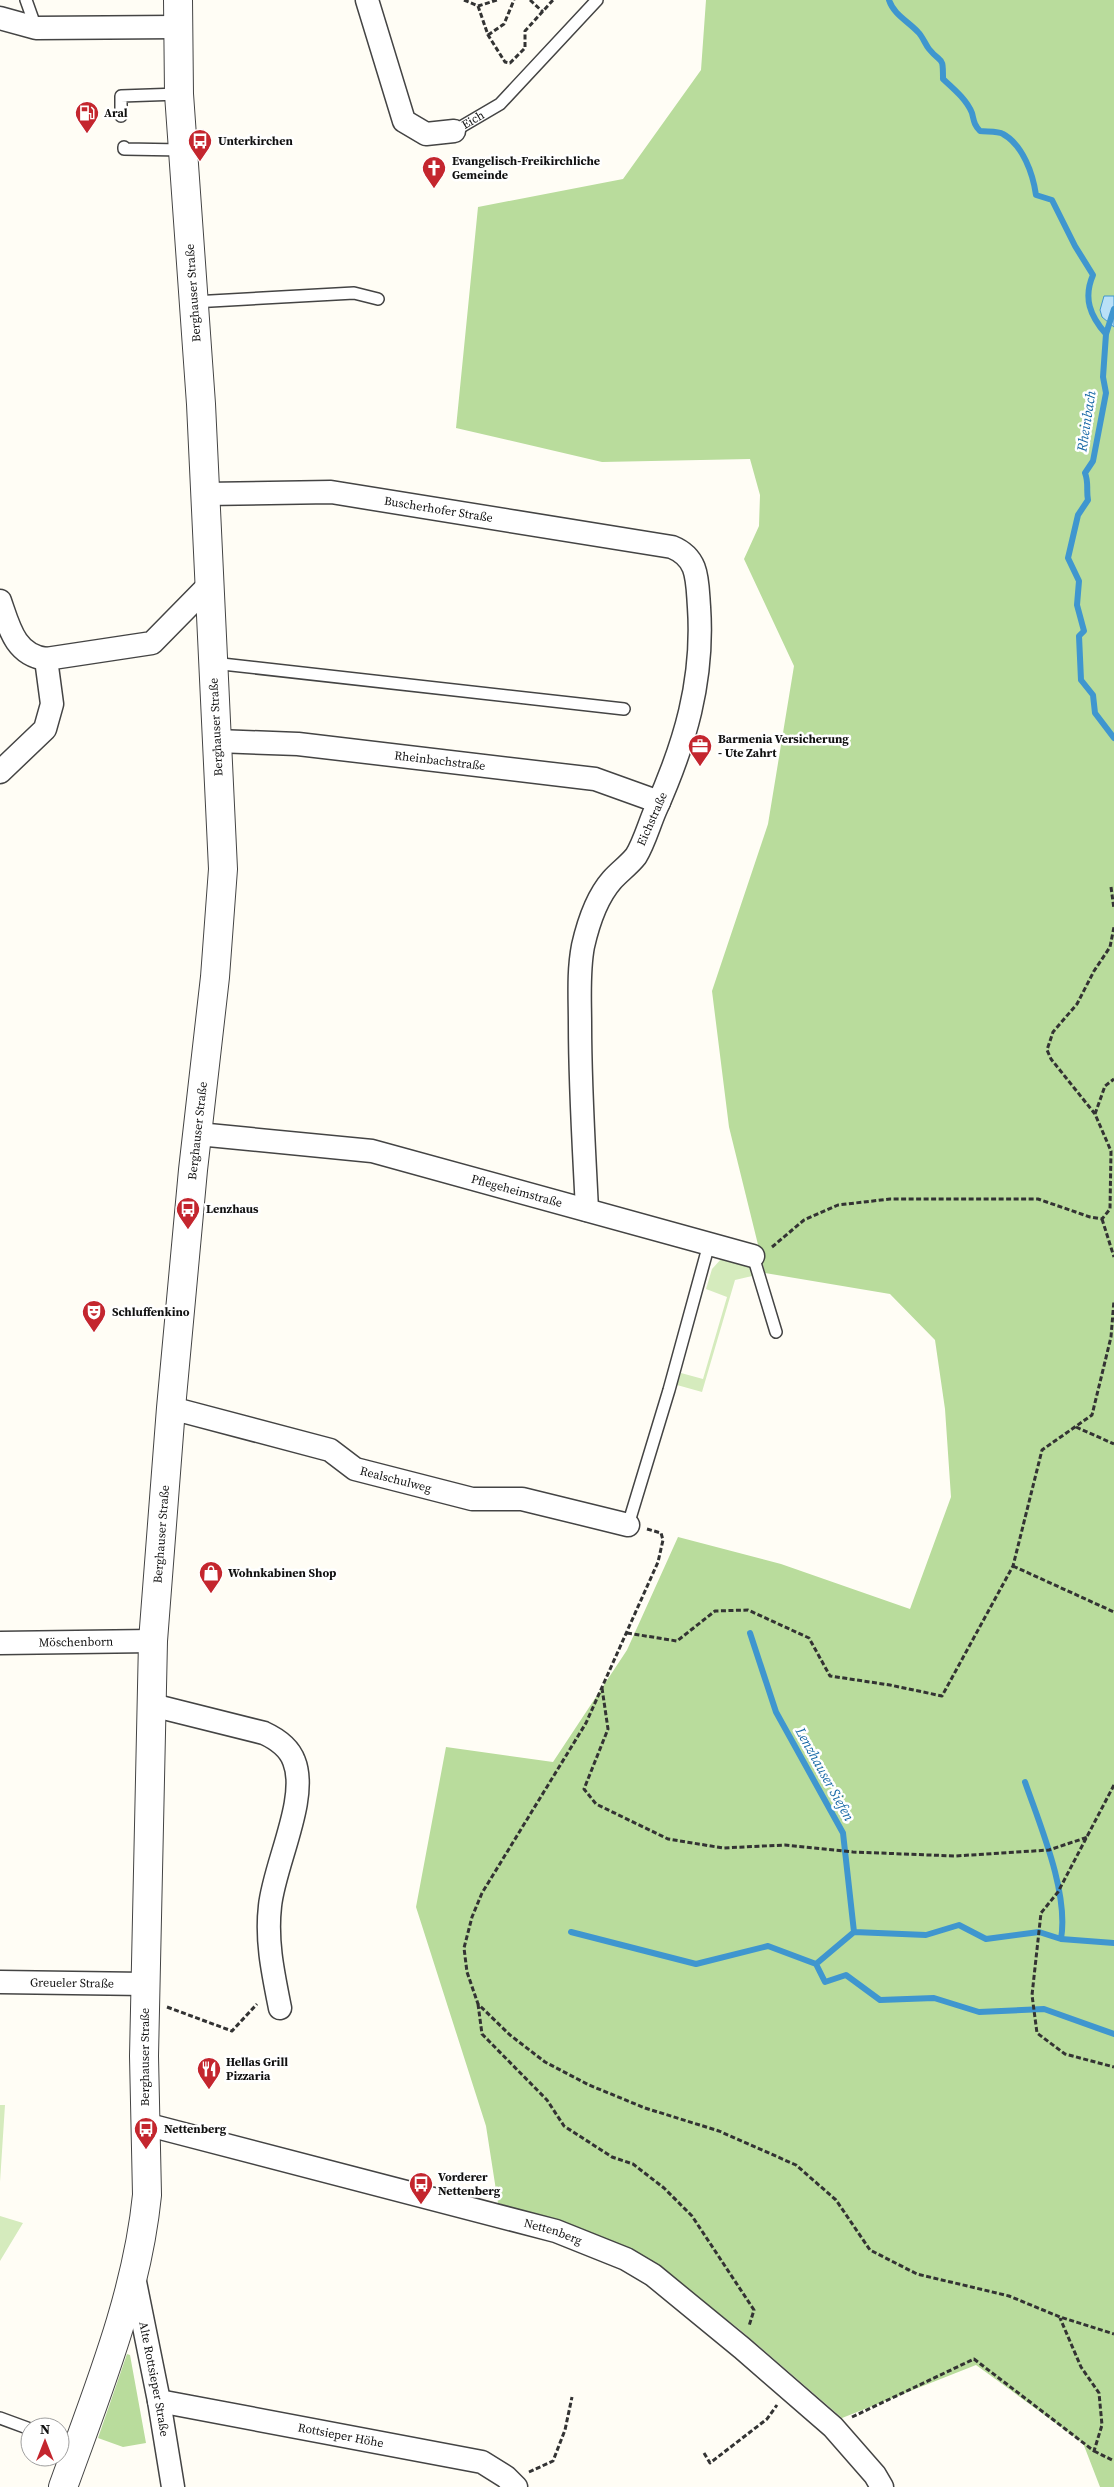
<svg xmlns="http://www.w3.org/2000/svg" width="1114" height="2487" font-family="'Source Serif 4',serif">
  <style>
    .green { fill: #d5ebbd }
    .forest { fill: #b9dc9c }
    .water { fill: #b9e0f7; stroke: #3f96cf }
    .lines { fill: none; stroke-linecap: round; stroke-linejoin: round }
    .stream { stroke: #3f96cf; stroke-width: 6 }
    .service-casing { stroke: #444; stroke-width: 14 }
    .minor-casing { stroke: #444; stroke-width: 25 }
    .tertiary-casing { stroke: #444; stroke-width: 30 }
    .path { stroke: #333; stroke-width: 3; stroke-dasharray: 5 2.5; stroke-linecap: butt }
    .service { stroke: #fff; stroke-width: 11 }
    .minor { stroke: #fff; stroke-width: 22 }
    .tertiary { stroke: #fff; stroke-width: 28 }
    .labels { text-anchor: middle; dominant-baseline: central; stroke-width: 5; stroke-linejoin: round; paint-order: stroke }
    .poi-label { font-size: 12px; font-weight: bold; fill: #111; stroke: #fff; text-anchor: start }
    .street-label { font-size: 12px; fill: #111; stroke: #fff }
    .water-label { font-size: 14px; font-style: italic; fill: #1768a6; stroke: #fff }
  </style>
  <rect width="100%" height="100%" fill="#fffdf5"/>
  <path class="green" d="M 722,1258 L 740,1259 L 765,1273 L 735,1280 L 702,1392 L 677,1385 L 681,1373 L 703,1379 L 727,1297 L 706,1289 L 712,1269 Z
    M 0,2105 L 5,2105 L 0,2182 Z
    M 0,2216 L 23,2223 L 0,2261 Z"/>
  <path class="forest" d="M 706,0 L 1114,0 L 1114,2487 L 1100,2487 L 1083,2443 L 976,2365 L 842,2418 L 739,2329 L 664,2271 L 565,2224 L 498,2203 L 486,2126 L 416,1907 L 446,1747 L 553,1762 L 627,1650 L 678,1537 L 781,1564 L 910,1609 L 951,1497 L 945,1409 L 935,1340 L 890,1294 L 765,1273 L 729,1127 L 712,991 L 768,824 L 794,666 L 744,559 L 759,526 L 760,495 L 750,459 L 602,462 L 456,428 L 478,207 L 623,179 L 701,70 Z
    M 127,2354 L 130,2355 L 146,2443 L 123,2447 L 98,2438 Z"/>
  <path class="water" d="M 1104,296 L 1114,296 L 1114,327 L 1102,317 L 1100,310 Z"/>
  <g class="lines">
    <path class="stream" d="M 889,0 C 894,15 908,21 918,32 C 923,37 925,44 929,49 C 942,65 943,54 943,79 C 954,89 967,100 972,113 C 974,121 974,125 980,131 C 986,132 998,131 1003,134 C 1023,145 1033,174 1036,195 L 1052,200 L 1075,246 L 1093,275 C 1083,298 1090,316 1106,334 L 1103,377 L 1106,393 L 1093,461 L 1085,473 C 1089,483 1086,490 1088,500 L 1078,515 L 1068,558 L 1079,581 L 1077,605 L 1084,631 L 1079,636 L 1081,680 L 1093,695 L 1095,713 L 1114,738
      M 1106,334 L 1114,309
      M 750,1633 L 776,1712 L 843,1833 L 854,1932
      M 1025,1782 C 1040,1825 1069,1893 1061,1939
      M 571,1932 L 696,1964 L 768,1946 L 816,1964 L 854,1932 L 926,1935 L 959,1925 L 986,1939 L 1039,1932 L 1061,1939 L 1114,1943
      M 816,1964 L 825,1982 L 846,1975 L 880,2000 L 934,1998 L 979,2012 L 1044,2009 L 1114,2034"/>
    <g class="service-casing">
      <g id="service">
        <path d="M 26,0 L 36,28"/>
        <path d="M 121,116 L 121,96 L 179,94"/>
        <path id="s1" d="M 454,131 L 500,104 L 597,0"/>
        <path d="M 124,147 L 124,149 L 183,150"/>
        <path d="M 193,302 L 354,293 L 378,299"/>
        <path d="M 213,663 L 624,709"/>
        <path d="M 753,1256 L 776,1332"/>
        <path d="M 628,1525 L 669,1390 L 709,1244"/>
        <path d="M 0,2418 L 30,2429"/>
        <path d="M 60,2441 L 77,2447"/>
      </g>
    </g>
    <g class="minor-casing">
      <g id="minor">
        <path d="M 367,0 L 404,121 L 426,134 L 454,131"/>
        <path d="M 0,18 L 36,28 L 177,27"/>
        <path id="s2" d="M 205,494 L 331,492 L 672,547 C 699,558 697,580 699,607 C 704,681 685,744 655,811 C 649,825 644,843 636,856 C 629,865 619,872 612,880 C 597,897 588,924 583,946 C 578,972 580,999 580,1025 C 580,1087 584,1148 587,1210"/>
        <path d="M 0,601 C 9,627 15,655 46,659"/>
        <path id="s3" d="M 217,741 L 298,744 L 595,779 L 659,802"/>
        <path d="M 0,772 L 45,729 L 52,704 L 46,659 L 152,643 L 208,586"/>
        <path id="s4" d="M 198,1134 L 372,1151 L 753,1256"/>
        <path id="s5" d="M 171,1408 L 330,1450 L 355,1469 L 472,1499 L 522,1499 L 628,1525"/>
        <path id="s6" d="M 0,1643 L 153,1641"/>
        <path d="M 152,1705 L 264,1733 C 277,1739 289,1747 294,1761 C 309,1798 274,1865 270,1906 C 266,1941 273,1973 280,2008"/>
        <path id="s7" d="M 0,1982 L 145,1984"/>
        <path id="s8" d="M 145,2124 L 556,2231 L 626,2259 L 653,2275 L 742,2348 L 833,2427 L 875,2475 L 882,2487"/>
        <path id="s9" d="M 134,2277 L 159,2401 L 173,2487"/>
        <path id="s10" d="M 159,2401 L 482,2462 L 506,2477 L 516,2487"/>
      </g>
    </g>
    <g class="tertiary-casing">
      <g id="tertiary">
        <path id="s11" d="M 63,2487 C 97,2392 137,2296 147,2195 L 144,2056 L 153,1641 L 171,1408 L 193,1170 L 215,977 L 223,869 L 201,404 L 179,94 L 178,0"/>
      </g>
    </g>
    <path class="path" d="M 464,0 L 478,6 L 497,0
      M 530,0 L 543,12
      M 478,6 L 488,35 L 505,62 L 510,63 L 525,48 L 525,31 L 553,0
      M 488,35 L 504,24 L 514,0
      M 1111,887 L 1114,909
      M 1095,1114 L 1105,1086 L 1114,1079
      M 1102,1219 L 1114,1257
      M 772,1247 L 804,1220 L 838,1205 L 890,1199 L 1038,1199 L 1090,1217 L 1102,1219 L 1110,1209 L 1111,1151 L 1095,1114 L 1051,1059 L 1047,1050 L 1053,1032 L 1077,1004 L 1094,971 L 1110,947 L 1114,927
      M 1076,1427 L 1114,1444
      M 647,1529 L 661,1533 L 663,1540 L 658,1562 L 586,1723 L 482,1893 L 472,1917 L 464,1948 L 467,1972 L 478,2004 L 510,2035 L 545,2062 L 589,2085 L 645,2108 L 719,2131 L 796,2165 L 836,2200 L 870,2250 L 917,2274 L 1009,2296 L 1060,2317 L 1114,2334
      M 1013,1566 L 1114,1612
      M 627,1633 L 677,1641 L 715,1611 L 748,1610 L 809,1638 L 830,1676 L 890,1685 L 942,1696 L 1013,1566 L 1042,1450 L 1092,1415 L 1111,1337 L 1114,1300
      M 602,1688 L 608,1729 L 584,1789 L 596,1804 L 668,1839 L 723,1848 L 785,1845 L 853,1852 L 955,1856 L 1049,1850 L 1088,1837
      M 1114,1785 L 1058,1892 L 1041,1913 L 1032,1995 L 1037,2033 L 1065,2054 L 1114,2067
      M 478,2004 L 482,2034 L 547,2100 L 564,2126 L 612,2157 L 633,2164 L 664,2188 L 692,2216 L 754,2310 L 749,2326
      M 167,2007 L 232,2031 L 257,2004
      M 852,2417 L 974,2359 L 1094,2451 L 1102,2425 L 1099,2393 L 1081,2367 L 1060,2318
      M 1094,2451 L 1114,2461
      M 704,2453 L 710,2463 L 767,2419 L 777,2405
      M 529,2472 L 553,2461 L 565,2430 L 572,2397"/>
    <use href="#service" class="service"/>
    <use href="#minor" class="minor"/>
    <use href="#tertiary" class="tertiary"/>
  </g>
  <defs>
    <g id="fuel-pin" transform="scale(1.25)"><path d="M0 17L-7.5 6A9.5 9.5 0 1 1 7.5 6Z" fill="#c4262e" stroke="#fff"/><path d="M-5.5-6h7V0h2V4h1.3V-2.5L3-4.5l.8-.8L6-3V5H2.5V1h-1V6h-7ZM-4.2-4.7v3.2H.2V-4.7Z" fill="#fff"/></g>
    <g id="bus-pin" transform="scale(1.25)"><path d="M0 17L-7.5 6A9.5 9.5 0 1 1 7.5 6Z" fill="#c4262e" stroke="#fff"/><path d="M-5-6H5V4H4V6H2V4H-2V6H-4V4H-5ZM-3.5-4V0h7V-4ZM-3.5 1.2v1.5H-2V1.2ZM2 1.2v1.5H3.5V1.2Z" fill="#fff"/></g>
    <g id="church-pin" transform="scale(1.25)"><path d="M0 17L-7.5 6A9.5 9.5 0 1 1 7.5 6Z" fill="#c4262e" stroke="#fff"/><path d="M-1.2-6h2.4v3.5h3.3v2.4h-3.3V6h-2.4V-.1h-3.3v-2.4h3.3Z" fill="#fff"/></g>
    <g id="office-pin" transform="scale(1.25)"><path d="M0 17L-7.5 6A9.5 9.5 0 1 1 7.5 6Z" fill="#c4262e" stroke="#fff"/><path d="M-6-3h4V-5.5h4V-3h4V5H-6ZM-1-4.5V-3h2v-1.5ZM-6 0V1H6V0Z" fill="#fff"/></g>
    <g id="theatre-pin" transform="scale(1.25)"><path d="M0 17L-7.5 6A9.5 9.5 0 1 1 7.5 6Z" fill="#c4262e" stroke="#fff"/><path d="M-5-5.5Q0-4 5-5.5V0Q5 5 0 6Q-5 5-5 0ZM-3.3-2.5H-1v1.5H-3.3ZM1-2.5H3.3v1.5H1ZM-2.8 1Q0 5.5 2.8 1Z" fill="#fff"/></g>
    <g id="shop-pin" transform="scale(1.25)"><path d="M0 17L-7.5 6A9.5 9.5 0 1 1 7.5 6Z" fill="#c4262e" stroke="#fff"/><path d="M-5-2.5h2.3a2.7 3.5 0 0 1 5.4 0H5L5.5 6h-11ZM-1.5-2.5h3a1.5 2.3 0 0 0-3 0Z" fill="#fff"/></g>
    <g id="restaurant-pin" transform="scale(1.25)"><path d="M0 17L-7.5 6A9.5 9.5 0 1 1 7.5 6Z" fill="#c4262e" stroke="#fff"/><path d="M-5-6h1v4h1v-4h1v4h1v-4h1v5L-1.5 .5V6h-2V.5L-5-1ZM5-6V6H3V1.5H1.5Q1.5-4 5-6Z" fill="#fff"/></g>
  </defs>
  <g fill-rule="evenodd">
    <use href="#fuel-pin" x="87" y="113"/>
    <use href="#bus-pin" x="200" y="141"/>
    <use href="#church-pin" x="434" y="168"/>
    <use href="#office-pin" x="700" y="746"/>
    <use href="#bus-pin" x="188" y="1209"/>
    <use href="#theatre-pin" x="94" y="1312"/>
    <use href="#shop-pin" x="211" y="1573"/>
    <use href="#restaurant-pin" x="209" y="2069"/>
    <use href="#bus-pin" x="146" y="2129"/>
    <use href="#bus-pin" x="421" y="2184"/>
  </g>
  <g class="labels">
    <g class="poi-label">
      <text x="104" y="113">Aral</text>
      <text x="218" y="141">Unterkirchen</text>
      <text x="452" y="161">Evangelisch-Freikirchliche<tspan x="452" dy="14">Gemeinde</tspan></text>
      <text x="718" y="739">Barmenia Versicherung<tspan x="718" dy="14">- Ute Zahrt</tspan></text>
      <text x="206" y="1209">Lenzhaus</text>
      <text x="112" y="1312">Schluffenkino</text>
      <text x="228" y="1573">Wohnkabinen Shop</text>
      <text x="226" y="2062">Hellas Grill<tspan x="226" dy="14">Pizzaria</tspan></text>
      <text x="164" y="2129">Nettenberg</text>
      <text x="438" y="2177">Vorderer<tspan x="438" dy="14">Nettenberg</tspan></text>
    </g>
    <g class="street-label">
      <text stroke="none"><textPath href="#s1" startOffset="22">Eich</textPath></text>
      <text transform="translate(193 293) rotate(-94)">Berghauser Straße</text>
      <text stroke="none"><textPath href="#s2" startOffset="235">Buscherhofer Straße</textPath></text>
      <text transform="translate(216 727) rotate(-93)">Berghauser Straße</text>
      <text stroke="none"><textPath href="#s3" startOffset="224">Rheinbachstraße</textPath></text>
      <text transform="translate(652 819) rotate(-66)">Eichstraße</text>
      <text stroke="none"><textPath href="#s11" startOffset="1371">Berghauser Straße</textPath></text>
      <text stroke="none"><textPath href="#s4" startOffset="325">Pflegeheimstraße</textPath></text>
      <text stroke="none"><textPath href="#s5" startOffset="238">Realschulweg</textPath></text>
      <text stroke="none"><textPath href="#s11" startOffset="966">Berghauser Straße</textPath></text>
      <text stroke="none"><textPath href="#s6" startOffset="76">Möschenborn</textPath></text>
      <text stroke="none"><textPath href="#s7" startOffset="72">Greueler Straße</textPath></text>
      <text transform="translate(145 2057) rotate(-90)">Berghauser Straße</text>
      <text stroke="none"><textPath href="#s8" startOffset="422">Nettenberg</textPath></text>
      <text stroke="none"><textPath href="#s9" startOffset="104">Alte Rottsieper Straße</textPath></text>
      <text stroke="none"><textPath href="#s10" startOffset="185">Rottsieper Höhe</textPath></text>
    </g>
    <g class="water-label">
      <text transform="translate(1086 421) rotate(-81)">Rheinbach</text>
      <text transform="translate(825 1774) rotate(61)">Lenzhauser Siefen</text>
    </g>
  </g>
  <g transform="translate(45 2442)"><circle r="24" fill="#ffffff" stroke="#a0a0a0"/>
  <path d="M0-4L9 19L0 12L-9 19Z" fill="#c4262e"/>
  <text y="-8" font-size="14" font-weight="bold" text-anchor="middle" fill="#111111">N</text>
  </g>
</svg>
